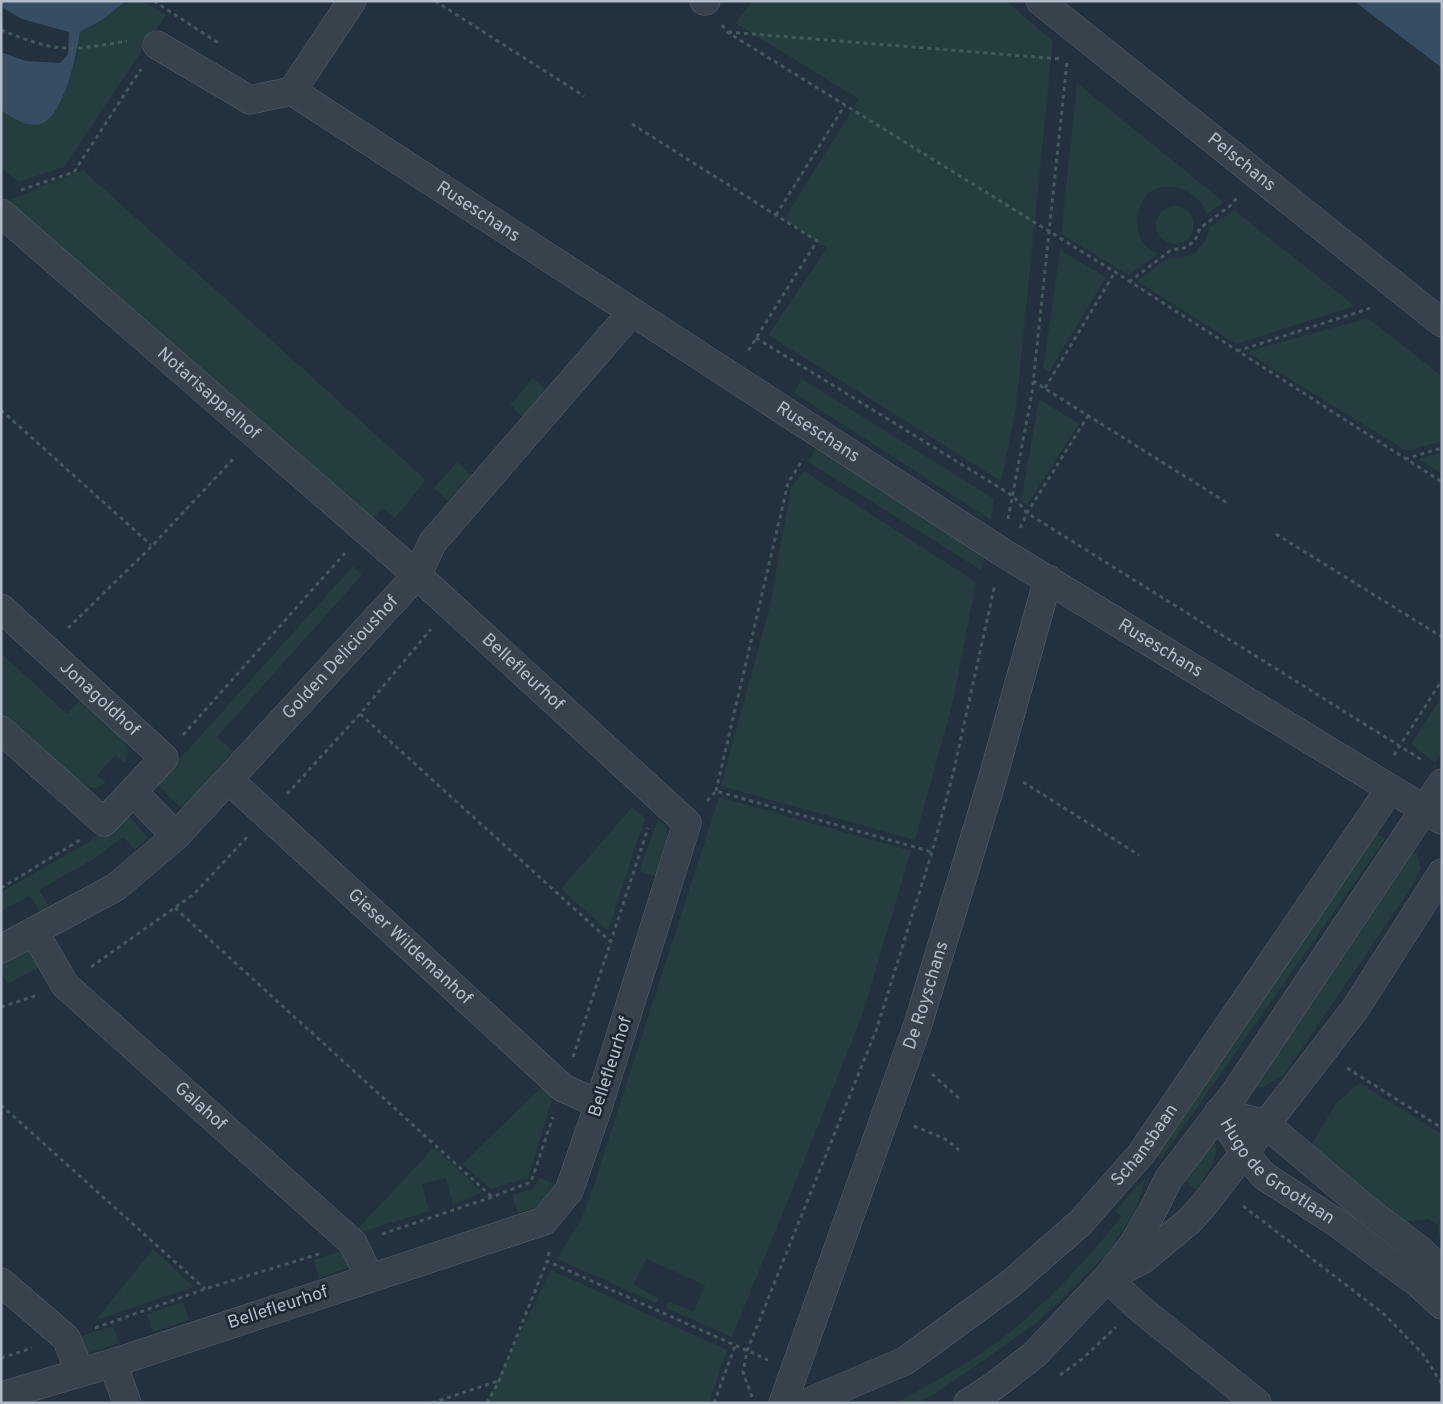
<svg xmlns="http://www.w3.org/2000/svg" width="1443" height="1404" font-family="Overpass,sans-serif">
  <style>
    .green { fill: #253d3e }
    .water { fill: #364d64 }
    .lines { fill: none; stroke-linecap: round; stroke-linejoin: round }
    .minor-casing { stroke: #55606b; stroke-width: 29 }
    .path { stroke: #435a5c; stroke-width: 3; stroke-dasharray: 4 4; stroke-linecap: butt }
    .minor { stroke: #37424d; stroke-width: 28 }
    .labels { text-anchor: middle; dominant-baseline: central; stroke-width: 5; stroke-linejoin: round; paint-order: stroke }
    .street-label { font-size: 18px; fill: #b3bdc9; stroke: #1c2732 }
  </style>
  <rect width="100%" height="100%" fill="#23303d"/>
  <path class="green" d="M 126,1 L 142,1 L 166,15 L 64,167 L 18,182 L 1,168 L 1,111 L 10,116 L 60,105 L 78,54 L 80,32 L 102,20 Z
    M 753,1 L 1006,1 L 1053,41 L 1016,409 L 1001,481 L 768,335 L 827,248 L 784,219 L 859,99 L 735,23 Z
    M 1077,83 L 1224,202 L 1207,214 C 1205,210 1203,204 1199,201 C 1189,189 1168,182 1153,190 C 1136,200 1132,231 1145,245 C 1149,249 1154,251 1158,254 L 1129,275 L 1061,234 Z
    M 83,170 L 426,480 L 395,518 L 382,508 L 366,525 L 9,201 L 42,186 Z
    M1156 225a19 19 0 1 1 38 0a19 19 0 1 1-38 0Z
    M 1234,210 L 1355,306 L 1236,344 L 1137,281 L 1168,258 L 1181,258 L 1195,253 L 1205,241 L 1209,228 Z
    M 1060,250 L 1106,277 L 1049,372 L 1043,368 Z
    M 1368,318 L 1442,376 L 1442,441 L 1407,451 L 1246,352 Z
    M 533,378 L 547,391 L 524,418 L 510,405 Z
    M 802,379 L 994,499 L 991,520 L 794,393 Z
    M 1039,399 L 1079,424 L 1027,505 L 1021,501 Z
    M 818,445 L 986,551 L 981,570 L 808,462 Z
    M 1442,452 L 1442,474 L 1418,459 Z
    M 457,462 L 471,475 L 448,501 L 434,488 Z
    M 804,471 L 976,582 L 954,698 L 915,840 L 721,786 L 770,605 L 791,487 Z
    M 353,566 L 362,575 L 217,737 L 233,751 L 182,810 L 155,782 L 187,751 Z
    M 1,653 L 67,714 L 81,699 L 125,740 L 129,752 L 125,764 L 115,755 L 97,775 L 106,783 L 96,788 L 77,784 L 1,716 Z
    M 1442,696 L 1442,752 L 1435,763 L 1411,744 Z
    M 719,797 L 911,851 L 862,1016 L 802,1166 L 732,1337 L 666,1308 L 669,1302 L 694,1311 L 705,1285 L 646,1259 L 634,1285 L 659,1298 L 656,1303 L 557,1259 L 579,1223 L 589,1200 Z
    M 632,807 L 645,818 L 608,931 L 561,889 Z
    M 126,812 L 148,838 L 135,850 L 123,837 L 97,857 L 39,890 L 49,907 L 41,912 L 29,896 L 1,911 L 1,892 L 87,843 Z
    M 658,818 L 667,829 L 667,845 L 657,877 L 639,872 Z
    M 1375,833 L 1385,839 L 1161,1159 L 1149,1151 Z
    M 1408,853 L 1417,854 L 1421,868 L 1411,888 L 1284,1075 L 1263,1087 L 1257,1087 L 1252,1082 Z
    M 31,949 L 40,967 L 8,984 L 1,972 L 1,964 Z
    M 1359,1083 L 1442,1134 L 1442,1239 L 1438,1234 L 1438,1226 L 1429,1219 L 1394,1223 L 1308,1150 L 1337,1102 Z
    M 544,1085 L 555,1090 L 528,1178 L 491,1189 L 462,1164 Z
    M 1215,1142 C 1222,1155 1203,1179 1196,1190 L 1176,1174 L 1205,1146 Z
    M 434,1147 L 482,1192 L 453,1205 L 446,1178 L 422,1184 L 429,1211 L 352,1235 Z
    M 1146,1177 L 1135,1212 L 1106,1255 L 1038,1322 L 938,1392 L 918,1403 L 896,1403 C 931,1383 969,1364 1001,1339 C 1047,1304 1085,1261 1122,1216 L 1115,1211 Z
    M 539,1178 L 558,1185 L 543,1205 L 518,1213 L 512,1195 L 533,1189 Z
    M 350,1248 L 355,1265 L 319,1278 L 314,1260 Z
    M 153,1249 L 194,1287 L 96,1320 Z
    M 551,1270 L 727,1350 L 709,1403 L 486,1403 Z
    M 183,1302 L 189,1320 L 153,1332 L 147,1314 Z
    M 113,1326 L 119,1343 L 83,1355 L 77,1337 Z"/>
  <path class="water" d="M 1,1 L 126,1 L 102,20 L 80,32 C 77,54 64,116 41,124 C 27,128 12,117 1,111 L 1,52 L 26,61 L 60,63 L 68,54 L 69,32 L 22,19 L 1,7 Z
    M 1354,1 L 1442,1 L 1442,68 Z"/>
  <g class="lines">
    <g class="minor-casing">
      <g id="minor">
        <path id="s1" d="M 352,1 L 292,91 L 1002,552 L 1442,820"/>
        <path d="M 704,1 L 706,1"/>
        <path id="s2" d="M 1040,1 L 1442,323"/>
        <path d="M 157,45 L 250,100 L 292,91"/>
        <path id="s3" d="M 1,213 L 417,575 L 687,823 L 599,1104 L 569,1191 L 544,1221 L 113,1363 L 1,1396"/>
        <path id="s4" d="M 1,608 L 164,758 L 104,822 L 1,730"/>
        <path id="s5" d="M 229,780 L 563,1088 L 599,1104"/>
        <path d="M 133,792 L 176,836"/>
        <path id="s6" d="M 34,931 L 65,985 L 353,1243 L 370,1278"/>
        <path id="s7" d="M 1,949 L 116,887 L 176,836 L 417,575 L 433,542 L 632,312"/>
        <path id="s8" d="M 1219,1112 L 1244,1153 L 1264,1176 L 1337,1223 L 1420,1285 L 1442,1305"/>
        <path d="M 1219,1112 L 1266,1124 L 1367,1210 L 1420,1250 L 1442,1272"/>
        <path d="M 1118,1272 L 1142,1260 L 1188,1222 L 1203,1206 L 1355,1009 L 1442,873"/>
        <path d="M 1107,1278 L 1138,1307 L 1257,1403"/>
        <path d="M 1,1282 L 66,1338 L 80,1372"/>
        <path d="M 113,1363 L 127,1403"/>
        <path id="s9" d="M 783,1403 L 918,1024 L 993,777 L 1048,579"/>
        <path id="s10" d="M 806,1403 L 905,1361 L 1009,1285 L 1080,1223 L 1141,1154 L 1390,789"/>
        <path d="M 968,1403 L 994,1386 L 1034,1355 L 1107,1278 L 1134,1243 L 1153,1210 L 1169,1178 L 1236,1091 L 1442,783"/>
      </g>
    </g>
    <path class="path" d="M 154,1 L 220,44
      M 435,1 L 584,96
      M 722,25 L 727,32 L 1115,272 L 1442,482
      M 1,30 C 21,38 43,47 65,48 C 86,49 107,44 127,41
      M 728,32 L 1061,59
      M 632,124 L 817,241 L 748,351
      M 21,190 L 74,172 L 141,69
      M 776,215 L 845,105
      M 1129,282 L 1171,250 L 1184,248 L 1195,241 L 1200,228 L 1230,206 L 1237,198
      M 756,338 L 1013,496 L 1027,513 L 1422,760
      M 1237,351 L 1374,307
      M 1033,381 L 1229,504
      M 1045,388 L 1115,272
      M 1,410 L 151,545
      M 1405,459 L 1442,448
      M 1008,519 L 1032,393 L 1067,62
      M 1020,528 L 1027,513 L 1088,416
      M 1276,534 L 1442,637
      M 68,628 L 152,546 L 235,457
      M 360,714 L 611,942
      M 183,735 L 345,553
      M 1394,755 L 1442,680
      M 1023,782 L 1139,855
      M 716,791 L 788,483 L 803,459
      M 287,794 L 360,714 L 431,629
      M 707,801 L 716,791 L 932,852
      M 1,888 L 80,840
      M 175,908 L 492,1197
      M 91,967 L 194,894 L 247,837
      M 1,1007 L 35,996
      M 573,1057 L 648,828
      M 1347,1068 L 1442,1128
      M 932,1074 L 961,1100
      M 1,1105 L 205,1289
      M 914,1126 L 945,1139 L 959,1150
      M 1243,1206 L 1384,1314 L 1422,1353 L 1442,1384
      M 382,1234 L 492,1197 L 531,1182 L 553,1117
      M 549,1252 L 547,1261 L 768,1360
      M 95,1328 L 205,1289 L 319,1254
      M 1,1358 L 32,1348
      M 1060,1375 L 1081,1360 L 1116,1327
      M 752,1397 L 743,1372 L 747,1351 L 877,1028 L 932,852 L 953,774 L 995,584
      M 432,1403 L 498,1381
      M 487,1403 L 499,1381 L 547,1261
      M 714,1403 L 735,1346"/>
    <use href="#minor" class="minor"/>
  </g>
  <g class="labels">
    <g class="street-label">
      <text stroke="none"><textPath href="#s2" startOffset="258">Pelschans</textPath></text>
      <text stroke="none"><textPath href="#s1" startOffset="330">Ruseschans</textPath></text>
      <text stroke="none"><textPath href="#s3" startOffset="275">Notarisappelhof</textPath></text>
      <text stroke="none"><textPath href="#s1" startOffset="735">Ruseschans</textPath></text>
      <text stroke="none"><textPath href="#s1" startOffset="1140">Ruseschans</textPath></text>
      <text stroke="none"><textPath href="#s7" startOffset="452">Golden Delicioushof</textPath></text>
      <text stroke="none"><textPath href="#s3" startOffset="695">Bellefleurhof</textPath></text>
      <text stroke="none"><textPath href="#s4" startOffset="134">Jonagoldhof</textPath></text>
      <text stroke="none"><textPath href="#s5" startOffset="246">Gieser Wildemanhof</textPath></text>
      <text stroke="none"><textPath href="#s9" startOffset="432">De Royschans</textPath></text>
      <text transform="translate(611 1067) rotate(-72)">Bellefleurhof</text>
      <text stroke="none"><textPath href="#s6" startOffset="244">Galahof</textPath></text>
      <text stroke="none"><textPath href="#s10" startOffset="432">Schansbaan</textPath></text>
      <text stroke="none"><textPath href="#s8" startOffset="85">Hugo de Grootlaan</textPath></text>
      <text transform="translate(278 1308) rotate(-18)">Bellefleurhof</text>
    </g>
  </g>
  <rect width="1443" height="1404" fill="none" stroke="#b3bdc9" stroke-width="5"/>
</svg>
